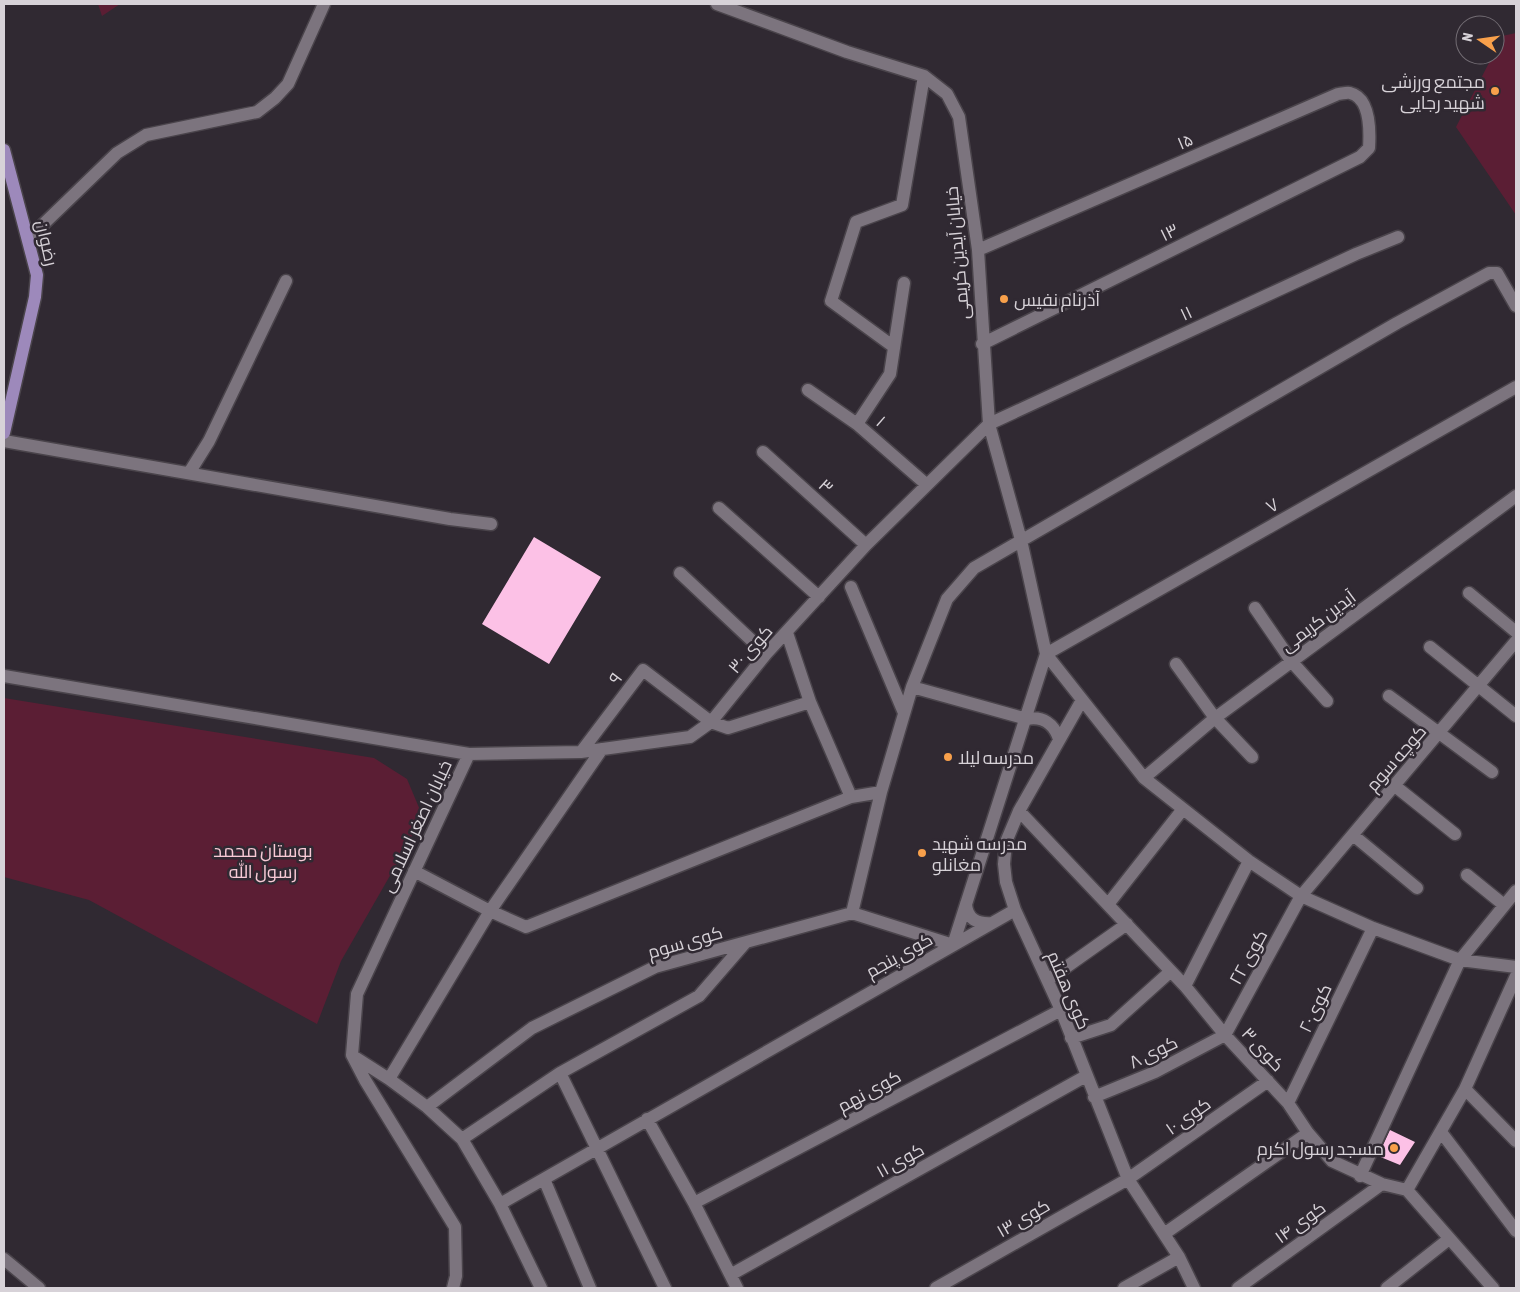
<svg xmlns="http://www.w3.org/2000/svg" width="1520" height="1292" font-family="'Asap Condensed',Cairo,sans-serif">
  <style>
    .green { fill: #5b1e34 }
    .building { fill: #fcc1e6 }
    .lines { fill: none; stroke-linecap: round; stroke-linejoin: round }
    .minor-casing { stroke: #4a444b; stroke-width: 15 }
    .major-casing { stroke: #4a444b; stroke-width: 15 }
    .minor { stroke: #7c747e; stroke-width: 12 }
    .major { stroke: #9d89bb; stroke-width: 12 }
    .poi-dot { fill: #f8a04b; stroke: #302932; stroke-width: 2 }
    .labels { text-anchor: middle; dominant-baseline: central; stroke-width: 5; stroke-linejoin: round; paint-order: stroke }
    .poi-label { font-size: 18px; fill: #d7d2d8; stroke: #302932; text-anchor: start }
    .street-label { font-size: 18px; fill: #d7d2d8; stroke: #302932 }
    .park-label { font-size: 18px; fill: #f8cad6; stroke: #302932 }
  </style>
  <rect width="100%" height="100%" fill="#302932"/>
  <path class="green" d="M 98,4 L 120,4 L 102,16 Z
    M 1516,33 L 1516,215 L 1456,127 L 1493,55 L 1495,55 L 1502,36 Z
    M 4,698 L 374,758 L 407,779 L 420,810 L 411,839 L 341,961 L 317,1024 L 89,900 L 4,877 Z"/>
  <path class="building" d="M 534,537 L 601,577 L 549,664 L 482,624 Z
    M 1390,1130 L 1415,1142 L 1400,1165 L 1378,1156 Z"/>
  <g class="lines">
    <g class="minor-casing">
      <path id="minor" d="M 717,4 L 847,52 L 924,76 L 947,94 L 959,117 L 978,250 L 989,424 L 1021,540 L 1046,654 L 1144,778 L 1249,861 L 1301,896 L 1373,928 L 1460,960 L 1516,967
        M 29,238 L 117,153 L 146,135 L 257,112 L 275,98 L 288,84 L 324,4
        M 978,250 L 1338,94 C 1341,94 1347,92 1350,93 C 1371,98 1370,132 1369,148 L 1360,157 L 982,344
        M 894,347 L 831,301 L 856,222 L 902,205 L 924,76
        M 808,390 L 857,424 L 927,485
        M 857,424 L 890,374 L 904,283
        M 4,441 L 450,519 L 491,524
        M 763,452 L 866,545
        M 189,473 L 209,441 L 286,281
        M 719,508 L 819,597
        M 680,573 L 766,654
        M 851,587 L 904,713
        M 1469,593 L 1516,632
        M 1255,608 L 1292,662 L 1327,701
        M 787,633 L 810,702 L 851,797 L 881,792
        M 1430,647 L 1516,716
        M 1046,654 L 1516,387
        M 1176,664 L 1215,718 L 1252,757
        M 4,676 L 469,754 L 357,994 L 352,1055 L 365,1080 L 455,1227 L 456,1276 L 453,1288
        M 912,687 L 1027,719 C 1043,716 1054,724 1059,739
        M 1389,696 L 1492,772
        M 1082,700 L 1019,811 L 1006,842 L 1004,864 L 1006,882 L 1015,910 L 1061,1010 L 1128,1179 L 1179,1257 L 1194,1288
        M 581,752 L 643,670 L 711,722 L 728,728 L 810,702
        M 469,754 L 581,752 L 690,737 L 711,722 L 766,654 L 866,545 L 989,424 L 1356,254 L 1398,237
        M 1144,778 L 1215,718 L 1516,496
        M 1395,786 L 1455,834
        M 1019,811 L 1185,986 L 1225,1035 L 1288,1103 L 1308,1133 L 1332,1161 L 1382,1184 L 1407,1190 L 1493,1288
        M 1353,835 L 1417,888
        M 414,871 L 490,911 L 526,927 L 851,797
        M 1467,875 L 1504,905
        M 1109,903 L 1183,809
        M 966,904 C 967,919 977,924 992,923
        M 852,913 L 881,792 L 912,687 L 947,599 L 974,568 L 1397,323 L 1489,273 L 1497,273 L 1516,306
        M 953,945 L 1046,654
        M 1048,980 L 1127,924
        M 1185,986 L 1249,861
        M 1225,1035 L 1301,896 L 1516,641
        M 1071,1038 L 1111,1025 L 1171,971
        M 353,1056 L 389,1079
        M 560,1073 L 665,1288
        M 1465,1089 L 1516,1141
        M 1094,1097 L 1155,1072 L 1225,1035
        M 1288,1103 L 1373,928
        M 427,1107 L 532,1028 L 655,967 L 852,913 L 953,945
        M 647,1119 L 694,1203 L 737,1288
        M 1441,1132 L 1516,1231
        M 462,1139 L 427,1107 L 389,1079 L 490,911 L 602,749
        M 1360,1176 L 1460,960 L 1516,891
        M 544,1179 L 590,1288
        M 1407,1190 L 1465,1089 L 1516,976
        M 694,1203 L 1061,1010
        M 500,1204 L 1015,910
        M 1164,1234 L 1308,1133
        M 4,1259 L 39,1288
        M 732,1274 L 1086,1076
        M 541,1288 L 500,1204 L 462,1139 L 560,1073 L 699,996 L 745,943
        M 936,1288 L 1128,1179 L 1268,1081
        M 1124,1288 L 1179,1257
        M 1238,1288 L 1382,1184
        M 1387,1288 L 1449,1239"/>
    </g>
    <g class="major-casing">
      <path id="major" d="M 4,150 L 37,275 L 35,297 L 4,433"/>
    </g>
    <use href="#minor" class="minor"/>
    <use href="#major" class="major"/>
  </g>
  <g class="poi-dot">
    <circle cx="1495" cy="91" r="5"/>
    <circle cx="1004" cy="299" r="5"/>
    <circle cx="948" cy="757" r="5"/>
    <circle cx="922" cy="853" r="5"/>
    <circle cx="1394" cy="1148" r="5"/>
  </g>
  <g class="labels">
    <g class="poi-label">
      <text x="1485" y="81" text-anchor="end">مجتمع ورزشی<tspan x="1485" dy="21">شهید رجایی</tspan></text>
      <text x="1014" y="299">آذرنام نفیس</text>
      <text x="958" y="757">مدرسه لیلا</text>
      <text x="932" y="843">مدرسه شهید<tspan x="932" dy="21">مغانلو</tspan></text>
      <text x="1384" y="1148" text-anchor="end">مسجد رسول اکرم</text>
    </g>
    <g class="street-label">
      <text transform="translate(1185 141) rotate(-23)">۱۵</text>
      <text transform="translate(1169 232) rotate(-26)">۱۳</text>
      <text transform="translate(47 243) rotate(77)">رضوان</text>
      <text transform="translate(957 253) rotate(-95)">خیابان آیدین کریمی</text>
      <text transform="translate(1186 313) rotate(-25)">۱۱</text>
      <text transform="translate(881 421) rotate(41)">۱</text>
      <text transform="translate(826 486) rotate(42)">۳</text>
      <text transform="translate(1272 505) rotate(-30)">۷</text>
      <text transform="translate(1318 621) rotate(-37)">آیدین کریمی</text>
      <text transform="translate(750 649) rotate(-49)">کوی ۳۰</text>
      <text transform="translate(615 678) rotate(-53)">۹</text>
      <text transform="translate(1396 758) rotate(-49)">کوچه سوم</text>
      <text transform="translate(416 826) rotate(-65)">خیابان اصغر اسلامی</text>
      <text transform="translate(685 942) rotate(-16)">کوی سوم</text>
      <text transform="translate(899 955) rotate(-29)">کوی پنجم</text>
      <text transform="translate(1248 957) rotate(-61)">کوی ۲۲</text>
      <text transform="translate(1069 990) rotate(67)">کوی هفتم</text>
      <text transform="translate(1315 1008) rotate(-64)">کوی۲۰</text>
      <text transform="translate(1263 1049) rotate(47)">کوی ۳</text>
      <text transform="translate(1153 1052) rotate(-26)">کوی ۸</text>
      <text transform="translate(869 1091) rotate(-28)">کوی نهم</text>
      <text transform="translate(1188 1116) rotate(-35)">کوی ۱۰</text>
      <text transform="translate(900 1160) rotate(-29)">کوی ۱۱</text>
      <text transform="translate(1023 1218) rotate(-30)">کوی ۱۳</text>
      <text transform="translate(1300 1222) rotate(-36)">کوی ۱۴</text>
    </g>
    <g class="park-label">
      <text x="263" y="850">بوستان محمد<tspan x="263" dy="21">رسول الله</tspan></text>
    </g>
  </g>
  <rect width="1520" height="1292" fill="none" stroke="#d7d2d8" stroke-width="10"/>
  <g transform="translate(1480 40) rotate(283)"><circle r="24" fill="#302932" stroke="#736d74"/>
  <path d="M0-4L9 19L0 12L-9 19Z" fill="#f8a04b"/>
  <text y="-8" font-size="14" font-weight="bold" text-anchor="middle" fill="#d7d2d8">N</text>
  </g>
</svg>
